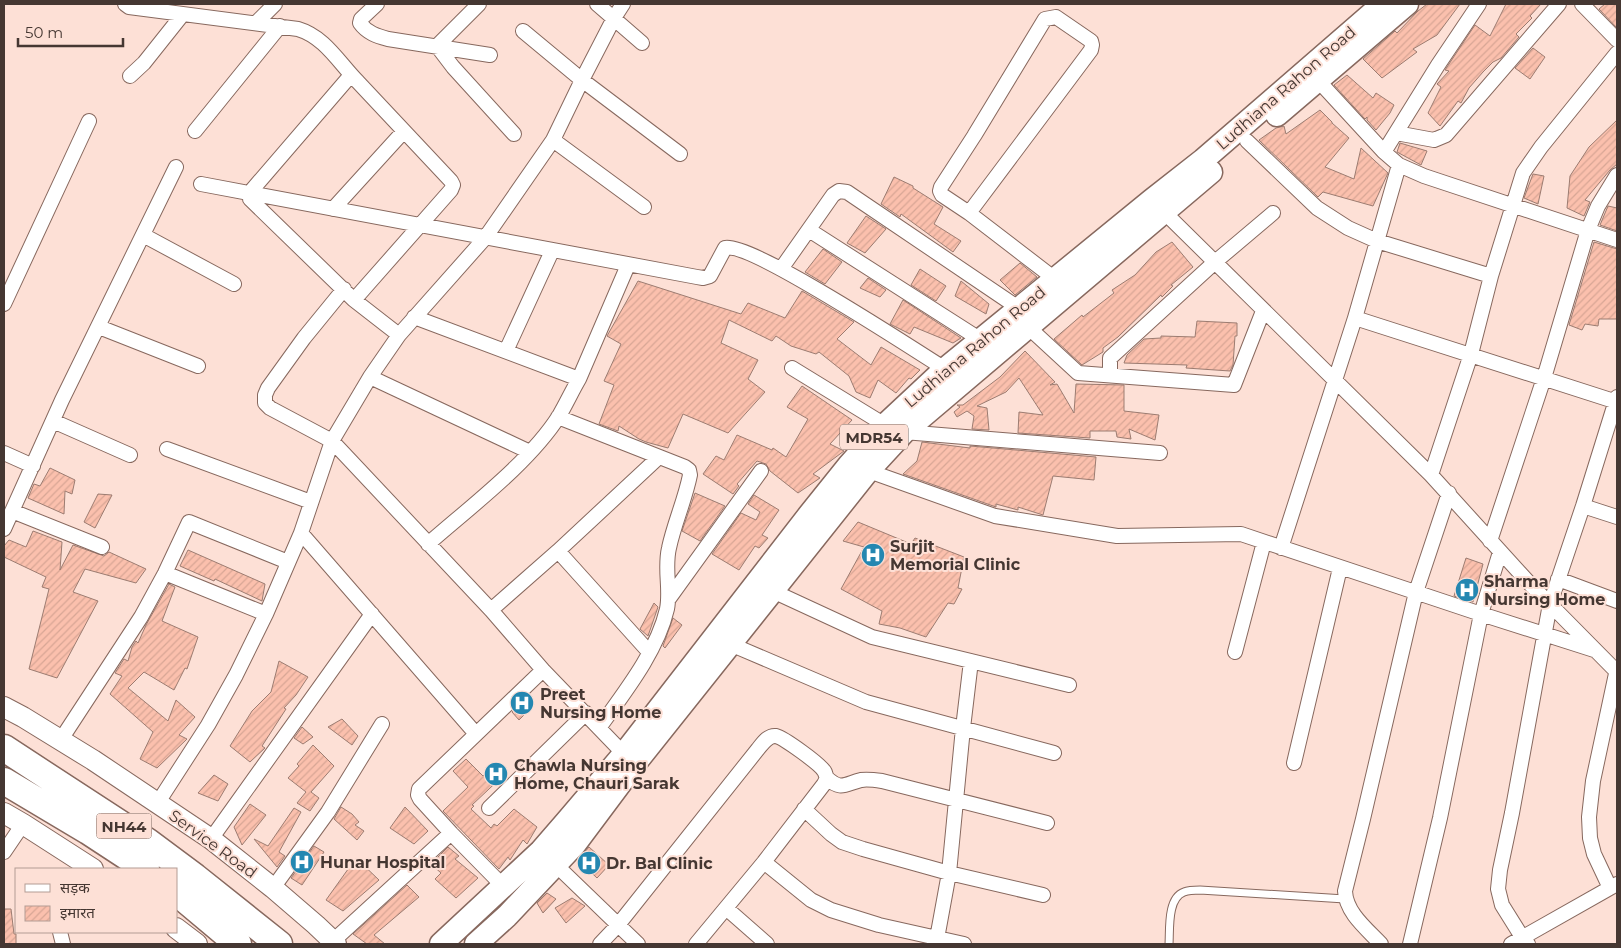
<svg xmlns="http://www.w3.org/2000/svg" width="1621" height="948" font-family="Montserrat,'Noto Sans Devanagari',sans-serif">
  <style>
    .building { fill: url(#building-hatch); stroke: #9c7c71 }
    .lines { fill: none; stroke-linecap: round; stroke-linejoin: round }
    .lane-casing { stroke: #87685e; stroke-width: 9 }
    .street-casing { stroke: #87685e; stroke-width: 16 }
    .secondary-casing { stroke: #87685e; stroke-width: 22 }
    .primary-casing { stroke: #87685e; stroke-width: 25 }
    .highway-casing { stroke: #87685e; stroke-width: 29 }
    .lane { stroke: #fff; stroke-width: 7 }
    .street { stroke: #fff; stroke-width: 14 }
    .secondary { stroke: #fff; stroke-width: 20 }
    .primary { stroke: #fff; stroke-width: 22 }
    .highway { stroke: #fff; stroke-width: 26 }
    .labels { text-anchor: middle; dominant-baseline: central; stroke-width: 4; stroke-linejoin: round; paint-order: stroke }
    .shield { fill: #fde0d6; stroke: #7c6a63; stroke-width: 1 }
    .shield-label { font-size: 15px; font-weight: bold; fill: #453732 }
    .street-label { font-size: 16px; fill: #453732; stroke: #fde0d6 }
    .poi-label { font-size: 16px; font-weight: bold; fill: #453732; stroke: #fde0d6; text-anchor: start }
  </style>
  <defs>
    <pattern id="building-hatch" width="6" height="6" patternUnits="userSpaceOnUse" patternTransform="scale(1.25)"><rect width="6" height="6" fill="#fbc0ad"/><path d="M-1 1l2-2M0 6l6-6M5 7l2-2" fill="none" stroke="#d8a695"/></pattern>
  </defs>
  <rect width="100%" height="100%" fill="#fde0d6"/>
  <path class="building" d="M 1427,4 L 1460,4 L 1437,35 L 1413,49 L 1417,52 L 1382,78 L 1363,59 L 1395,31 L 1397,33 L 1418,11 Z
    M 1506,4 L 1541,4 L 1530,16 L 1532,18 L 1516,34 L 1519,37 L 1501,58 L 1493,62 L 1483,72 L 1469,88 L 1461,103 L 1458,101 L 1440,126 L 1428,113 L 1441,87 L 1437,84 L 1449,71 L 1445,70 L 1475,25 L 1490,36 Z
    M 1605,4 L 1617,4 L 1617,28 L 1599,9 Z
    M 1533,48 L 1545,57 L 1530,79 L 1515,68 Z
    M 1347,75 L 1373,98 L 1376,93 L 1394,105 L 1390,113 L 1376,130 L 1367,120 L 1367,117 L 1365,119 L 1334,85 Z
    M 1320,110 L 1332,122 L 1332,123 L 1349,138 L 1325,167 L 1354,179 L 1361,148 L 1388,173 L 1373,206 L 1323,192 L 1318,197 L 1259,140 L 1276,128 L 1284,126 L 1286,134 Z
    M 1617,120 L 1617,164 L 1610,170 L 1585,200 L 1590,202 L 1584,216 L 1567,208 L 1570,176 L 1589,147 Z
    M 1400,143 L 1427,151 L 1421,165 L 1397,152 Z
    M 1533,174 L 1544,176 L 1538,204 L 1524,198 Z
    M 894,177 L 913,186 L 913,188 L 943,207 L 934,224 L 961,241 L 953,252 L 901,214 L 900,217 L 881,204 Z
    M 1608,206 L 1617,208 L 1617,231 L 1600,225 Z
    M 866,216 L 886,229 L 865,253 L 847,243 Z
    M 1172,242 L 1193,267 L 1171,285 L 1173,286 L 1162,297 L 1161,295 L 1118,337 L 1103,348 L 1103,352 L 1082,365 L 1054,339 L 1082,315 L 1083,317 L 1114,293 L 1112,290 L 1135,275 L 1156,252 Z
    M 1594,242 L 1617,249 L 1617,319 L 1599,319 L 1598,326 L 1585,324 L 1582,330 L 1569,325 Z
    M 823,249 L 842,262 L 825,284 L 805,272 Z
    M 1020,263 L 1037,277 L 1015,295 L 1000,280 Z
    M 920,269 L 946,286 L 936,301 L 911,285 Z
    M 868,278 L 886,290 L 880,297 L 860,288 Z
    M 638,281 L 741,314 L 748,303 L 785,318 L 802,291 L 854,322 L 837,339 L 871,365 L 881,347 L 920,370 L 911,379 L 909,378 L 896,393 L 878,380 L 870,398 L 856,392 L 849,376 L 819,352 L 816,354 L 791,346 L 776,336 L 772,341 L 729,320 L 721,343 L 758,360 L 748,379 L 765,392 L 728,433 L 683,414 L 668,448 L 646,442 L 639,439 L 619,426 L 618,431 L 599,424 L 614,385 L 604,381 L 621,344 L 607,336 Z
    M 961,281 L 989,304 L 986,314 L 955,296 Z
    M 903,300 L 961,338 L 953,343 L 914,327 L 910,334 L 890,324 Z
    M 1197,321 L 1237,323 L 1237,336 L 1235,336 L 1233,365 L 1230,371 L 1186,368 L 1187,365 L 1124,363 L 1127,355 L 1144,339 L 1161,338 L 1161,336 L 1195,337 Z
    M 1025,351 L 1055,382 L 1050,385 L 1057,384 L 1074,413 L 1076,384 L 1124,385 L 1124,411 L 1159,415 L 1155,440 L 1129,429 L 1131,439 L 1117,437 L 1116,431 L 1090,431 L 1090,438 L 1018,433 L 1019,412 L 1043,415 L 1019,378 L 1006,392 L 977,406 L 987,408 L 989,430 L 972,429 L 974,416 L 967,411 L 957,417 L 954,412 L 960,407 L 957,405 L 963,405 L 1000,377 Z
    M 802,386 L 852,420 L 830,444 L 844,451 L 813,474 L 820,478 L 798,493 L 770,471 L 766,464 L 757,461 L 737,484 L 739,486 L 733,494 L 703,474 L 716,456 L 724,460 L 737,435 L 772,450 L 773,448 L 786,457 L 808,419 L 787,407 Z
    M 922,442 L 970,448 L 970,446 L 1096,457 L 1094,480 L 1053,476 L 1043,515 L 1018,507 L 1018,510 L 996,504 L 996,507 L 903,474 L 917,461 Z
    M 50,468 L 75,480 L 72,494 L 65,491 L 64,514 L 28,498 L 34,484 L 40,486 Z
    M 695,493 L 725,506 L 700,541 L 682,531 Z
    M 98,494 L 112,495 L 95,528 L 84,522 Z
    M 754,495 L 779,510 L 762,535 L 768,538 L 759,548 L 755,546 L 739,570 L 712,554 L 741,513 L 756,520 L 760,512 L 748,504 Z
    M 858,522 L 911,544 L 915,538 L 964,557 L 958,588 L 962,589 L 954,604 L 948,603 L 926,637 L 900,628 L 879,624 L 882,611 L 841,589 L 864,547 L 843,541 Z
    M 33,531 L 62,542 L 60,570 L 73,545 L 104,556 L 109,552 L 146,569 L 136,583 L 85,569 L 73,592 L 98,601 L 57,678 L 29,669 L 49,589 L 42,587 L 46,577 L 4,557 L 4,546 L 9,540 L 26,547 Z
    M 188,550 L 265,584 L 262,601 L 215,579 L 214,581 L 180,566 Z
    M 1466,558 L 1483,564 L 1473,602 L 1454,596 Z
    M 169,584 L 175,587 L 162,621 L 198,637 L 187,669 L 185,668 L 174,690 L 144,672 L 128,688 L 168,721 L 176,700 L 195,717 L 179,735 L 187,739 L 157,768 L 140,759 L 153,732 L 110,694 L 122,676 L 115,673 L 124,659 L 128,661 L 132,647 L 136,641 L 138,643 L 146,625 Z
    M 654,603 L 658,607 L 648,636 L 640,629 Z
    M 673,618 L 682,625 L 665,648 L 663,646 Z
    M 279,661 L 308,677 L 296,695 L 284,708 L 286,709 L 262,746 L 265,748 L 250,762 L 230,746 L 252,711 L 271,692 Z
    M 527,697 L 534,705 L 519,720 L 512,712 Z
    M 342,719 L 358,736 L 352,745 L 328,727 Z
    M 302,727 L 313,737 L 303,744 L 294,738 Z
    M 313,745 L 334,766 L 311,792 L 319,798 L 310,811 L 297,803 L 306,792 L 288,778 L 299,766 L 297,764 Z
    M 466,759 L 483,776 L 496,763 L 506,773 L 472,805 L 474,806 L 471,809 L 491,828 L 494,824 L 497,826 L 514,809 L 537,827 L 527,844 L 523,840 L 510,860 L 508,857 L 499,869 L 443,811 L 468,787 L 453,771 Z
    M 214,775 L 228,784 L 218,801 L 198,793 Z
    M 250,804 L 266,815 L 242,845 L 234,827 Z
    M 341,807 L 352,814 L 359,822 L 355,825 L 364,831 L 357,840 L 334,819 Z
    M 405,807 L 428,831 L 414,844 L 390,828 Z
    M 294,808 L 301,812 L 279,852 L 285,856 L 277,867 L 254,839 L 268,846 Z
    M 314,846 L 324,852 L 302,885 L 291,878 Z
    M 448,847 L 459,856 L 455,859 L 478,878 L 456,898 L 435,879 L 441,873 L 431,864 Z
    M 589,847 L 609,865 L 597,878 L 578,860 Z
    M 356,858 L 379,880 L 343,911 L 326,900 Z
    M 407,885 L 419,897 L 374,935 L 385,944 L 367,944 L 353,934 Z
    M 547,893 L 556,899 L 543,913 L 537,903 Z
    M 572,898 L 585,906 L 566,923 L 555,908 Z
    M 4,909 L 11,909 L 14,934 L 16,934 L 16,944 L 4,944 Z"/>
  <g class="lines">
    <g class="lane-casing">
      <path id="lane" d="M 1169,944 C 1170,930 1167,898 1184,892 C 1189,890 1195,890 1200,890 L 1345,899"/>
    </g>
    <g class="street-casing">
      <path id="street" d="M 125,4 L 129,7 L 298,29 C 325,37 339,63 358,82 C 389,115 420,148 451,181 L 453,185 L 451,190 L 354,300
        M 377,4 L 361,19 L 360,23 C 367,33 377,36 388,39 L 490,55
        M 479,4 L 437,46 L 453,67 L 514,134
        M 597,4 L 642,43
        M 1582,4 L 1617,40
        M 256,23 L 275,4
        M 523,31 L 582,80 L 680,154
        M 351,75 L 252,190 L 250,199 L 354,300 L 399,335
        M 130,76 L 144,63 L 183,14
        M 1314,76 L 1384,152 L 1399,165 L 1424,176 L 1617,240
        M 195,131 L 280,26
        M 1396,133 L 1434,140 L 1446,135 L 1559,4
        M 553,140 L 644,207
        M 1247,141 L 1317,208 L 1348,228 L 1377,241 L 1491,276
        M 1384,152 L 1438,65 L 1479,4
        M 201,184 L 697,277 L 703,278 L 710,276 L 725,248 C 749,241 915,350 945,369
        M 1160,208 L 1431,475 L 1530,584 L 1617,672
        M 333,209 L 404,131
        M 969,213 L 1091,50 L 1092,45 L 1091,41 L 1056,17 L 1045,19 L 974,136 L 941,187 L 940,191 L 942,195 L 969,213 L 1055,279
        M 809,230 L 981,340
        M 143,235 L 234,284
        M 781,269 L 833,195 L 839,191 L 847,192 L 1020,309
        M 344,289 L 304,338 L 268,388 L 265,395 L 265,403 L 270,408 L 332,441 L 491,610 L 543,670 L 624,754
        M 4,304 L 89,121
        M 414,317 L 579,379 C 572,391 566,404 559,416 C 529,463 470,507 428,544
        M 1355,318 L 1617,402
        M 1027,326 L 1078,373 L 1234,385 L 1263,311
        M 99,327 L 198,366
        M 506,351 L 552,251
        M 792,368 L 885,425
        M 1110,375 L 1110,358 L 1215,262 L 1273,213
        M 370,377 L 530,452
        M 579,379 L 628,265
        M 558,417 L 685,467 L 689,470 L 690,475 C 685,500 674,524 669,548 C 664,569 671,589 667,609 C 657,652 624,693 599,728
        M 53,421 L 130,455
        M 904,432 L 1160,453
        M 167,449 L 311,502
        M 4,453 L 33,466
        M 863,469 L 995,516 L 1117,536 L 1241,534 L 1481,614 L 1594,650
        M 1431,475 L 1471,354 L 1491,276 L 1523,173 L 1541,147 L 1617,53
        M 1583,506 L 1617,517
        M 12,511 L 102,547
        M 4,529 L 62,400 L 176,167
        M 301,533 L 476,734
        M 1490,541 L 1544,378 L 1588,230 L 1598,206 L 1617,175
        M 1281,548 L 1355,318 L 1399,165
        M 558,551 L 649,652
        M 165,573 L 266,614
        M 1558,579 L 1617,601
        M 766,588 L 872,637 L 1069,685
        M 668,600 L 761,471
        M 491,610 L 558,551 L 659,457
        M 730,644 L 866,702 L 1054,753
        M 1235,652 L 1264,542
        M 60,741 L 141,617 L 165,573 L 189,522 L 288,562
        M 1294,763 L 1340,568
        M 827,778 C 841,791 845,784 861,780 C 867,779 875,780 882,781 L 1047,823
        M 157,804 L 208,725 L 236,675 L 266,614 L 301,533 L 332,441 L 370,377 L 399,335 L 485,238 L 553,140 L 582,80 L 614,18 L 623,4
        M 489,808 L 586,713
        M 804,809 L 831,834 L 842,842 L 863,849 L 949,873 L 1043,895
        M 451,833 L 420,799 L 418,795 L 419,789 L 543,670
        M 211,839 L 372,614
        M 4,852 L 23,824
        M 764,862 L 811,900 L 831,910 L 879,925 L 964,944
        M 556,865 L 638,944
        M 273,888 L 328,812 L 382,724
        M 1610,888 L 1594,854 L 1590,838 L 1589,817 L 1593,781 L 1617,669
        M 726,908 L 767,944
        M 60,932 L 63,944
        M 333,941 L 451,833 L 503,886
        M 600,944 L 618,925 L 758,749 C 763,743 768,735 776,736 C 784,738 820,764 824,771 C 825,771 826,777 827,778 L 824,784 L 764,862 L 696,944
        M 936,944 L 949,873 L 963,728 L 971,661
        M 1381,944 C 1367,929 1346,913 1345,891 L 1363,819 L 1416,592 L 1449,493
        M 1410,944 L 1440,818 L 1481,614 L 1500,552
        M 1511,944 L 1617,884
        M 1528,944 L 1522,937 L 1502,905 L 1498,889 L 1500,870 L 1512,813 L 1550,604 L 1583,506 L 1617,397"/>
    </g>
    <g class="secondary-casing">
      <path id="secondary" d="M 4,707 L 23,717 L 93,760 L 211,839 L 273,888 L 316,925 L 336,944
        M 4,813 L 23,824 L 93,869
        M 176,928 L 197,944"/>
    </g>
    <g class="primary-casing">
      <path id="primary" d="M 1277,115 L 1407,4
        M 441,944 L 541,851 L 567,821 L 624,754 L 809,515 L 849,465 L 885,425 L 945,369 L 1152,200 L 1203,160 L 1383,4
        M 476,944 L 507,916 L 575,844 L 637,761 L 868,471 L 904,432 L 1211,172"/>
    </g>
    <g class="highway-casing">
      <path id="highway" d="M 4,748 L 148,842 L 195,877 L 279,944
        M 4,781 L 88,831 L 146,869
        M 176,892 L 238,944"/>
    </g>
    <use href="#lane" class="lane"/>
    <use href="#street" class="street"/>
    <use href="#secondary" class="secondary"/>
    <use href="#primary" class="primary"/>
    <use href="#highway" class="highway"/>
  </g>
  <defs>
    <g id="hospital-disc" transform="scale(1.25)"><circle r="9.5" fill="#2487b1" stroke="#fde0d6"/><path d="M-5-5h3v3.5h4V-5h3V5h-3V1.5h-4V5h-3Z" fill="#fff"/></g>
  </defs>
  <g fill-rule="evenodd">
    <use href="#hospital-disc" x="873" y="555"/>
    <use href="#hospital-disc" x="1467" y="590"/>
    <use href="#hospital-disc" x="522" y="703"/>
    <use href="#hospital-disc" x="496" y="774"/>
    <use href="#hospital-disc" x="302" y="862"/>
    <use href="#hospital-disc" x="589" y="863"/>
  </g>
  <g class="labels">
    <g class="shield">
      <rect x="840" y="424.5" width="68" height="25" rx="4"/>
      <rect x="96.5" y="813.5" width="55" height="25" rx="4"/>
    </g>
    <g class="shield-label">
      <text x="874" y="437">MDR54</text>
      <text x="124" y="826">NH44</text>
    </g>
    <g class="street-label">
      <text transform="translate(1286 88) rotate(-41)">Ludhiana Rahon Road</text>
      <text transform="translate(975 347) rotate(-40)">Ludhiana Rahon Road</text>
      <text transform="translate(213 844) rotate(36)">Service Road</text>
    </g>
    <g class="poi-label">
      <text x="890" y="546">Surjit<tspan x="890" dy="18">Memorial Clinic</tspan></text>
      <text x="1484" y="581">Sharma<tspan x="1484" dy="18">Nursing Home</tspan></text>
      <text x="540" y="694">Preet<tspan x="540" dy="18">Nursing Home</tspan></text>
      <text x="514" y="765">Chawla Nursing<tspan x="514" dy="18">Home, Chauri Sarak</tspan></text>
      <text x="320" y="862">Hunar Hospital</text>
      <text x="606" y="863">Dr. Bal Clinic</text>
    </g>
  </g>
  <rect width="1621" height="948" fill="none" stroke="#453732" stroke-width="10"/>
  <rect x="15" y="868" width="162" height="65" fill="#fde0d6" stroke="#b39c94"/>
  <rect x="25" y="884" width="25" height="8" fill="#ffffff" stroke="#b39c94"/>
  <text x="60" y="893" font-size="15" fill="#453732">सड़क</text>
  <rect x="25" y="906" width="25" height="15" fill="url(#building-hatch)" stroke="#b39c94"/>
  <text x="60" y="918" font-size="15" fill="#453732">इमारत</text>
  <path d="M18 38v8h105v-8" fill="none" stroke="#453732" stroke-width="2.5"/>
  <text x="25" y="38" font-size="15" fill="#453732" stroke="#fde0d6" stroke-width="4" paint-order="stroke">50 m</text>
</svg>
